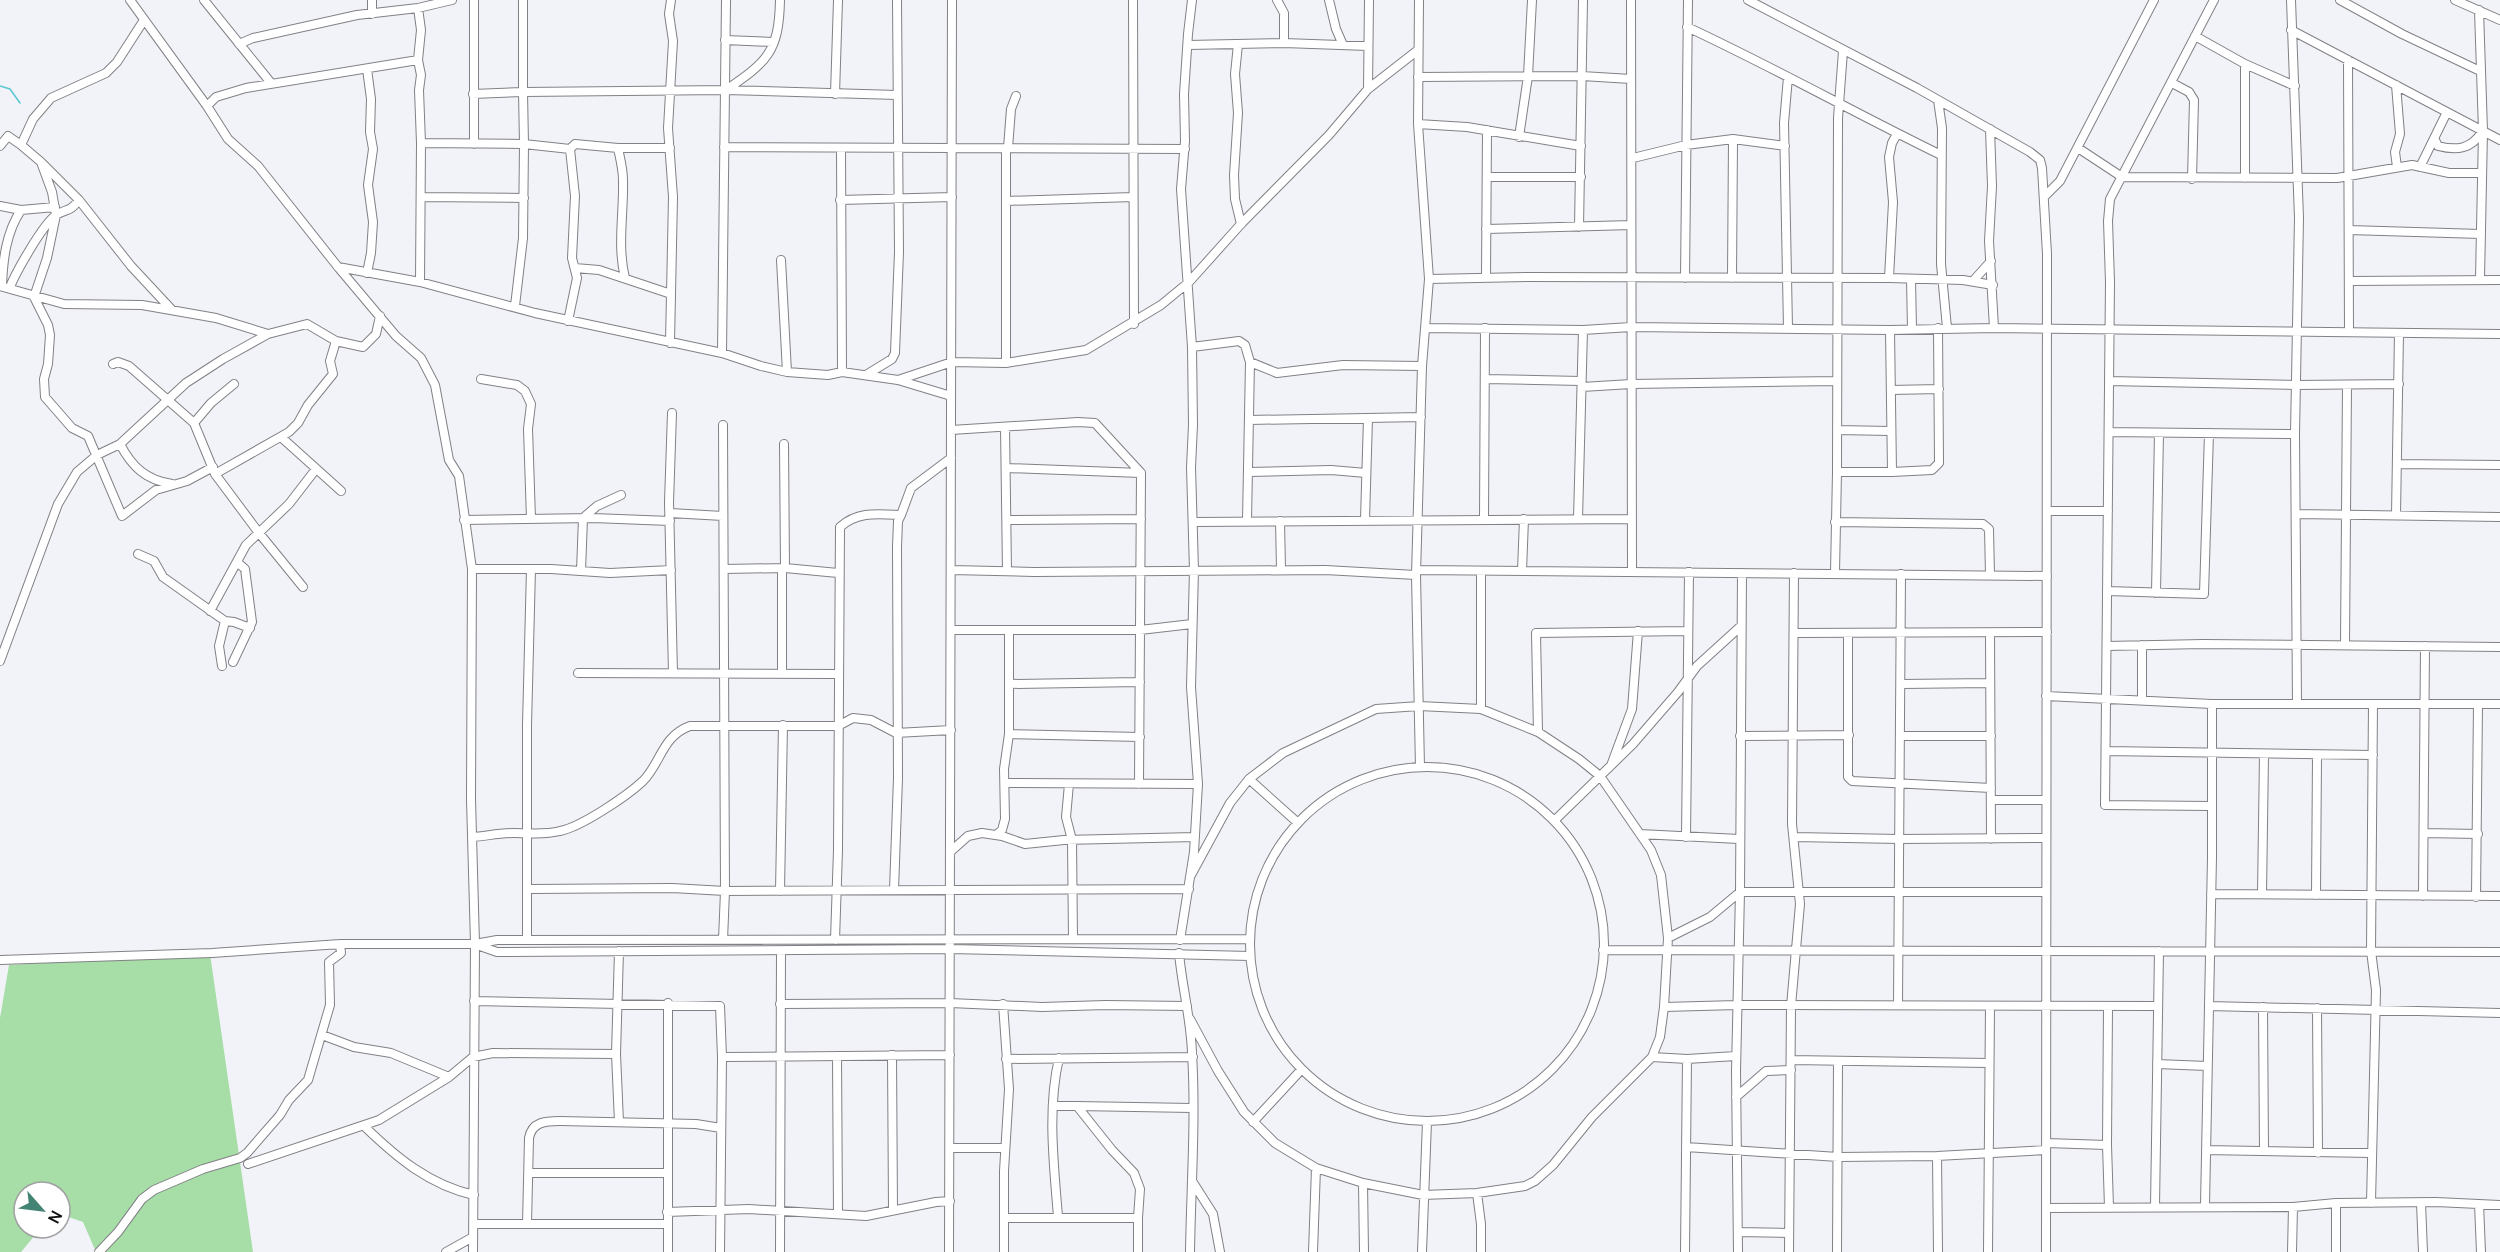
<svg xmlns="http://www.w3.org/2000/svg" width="2500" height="1252" font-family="Manrope,sans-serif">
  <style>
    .green { fill: #a7dda6 }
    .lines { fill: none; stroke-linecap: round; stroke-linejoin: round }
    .stream { stroke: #58c7d1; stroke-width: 1.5 }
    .street-casing { stroke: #808186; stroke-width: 10 }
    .street { stroke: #fff; stroke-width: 8 }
  </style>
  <rect width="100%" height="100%" fill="#f2f3f8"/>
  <path class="green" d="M 210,954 L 253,1252 L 96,1252 L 83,1222 L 60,1214 L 60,1192 L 24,1192 L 24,1228 L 41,1228 L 21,1252 L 0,1252 L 0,1018 L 9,965 Z"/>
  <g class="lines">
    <path class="stream" d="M 0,86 L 10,89 L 20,103"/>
    <g class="street-casing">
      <path id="street" d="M 130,0 L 207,106 L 228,139 L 258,166 L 338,267 L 396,336 L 421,358 L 435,385 L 449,460 L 459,476 L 472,569 L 471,799 L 475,944 L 473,1252
        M 204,0 L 271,83
        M 474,0 L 474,144
        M 1133,0 L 1134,324
        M 1277,0 L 1284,13 L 1284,43
        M 1329,0 L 1336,29 L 1343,45
        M 1419,0 L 1418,124 L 1429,279 L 1422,366 L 1416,575 L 1420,767
        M 1631,0 L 1632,572
        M 1748,0 L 1917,88 L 2030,152 L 2040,160 L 2042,168 L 2047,254 L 2046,1252
        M 2291,0 L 2299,218 L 2295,434 L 2297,704
        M 2340,0 L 2402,34 L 2480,71
        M 2455,0 L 2500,20
        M 418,8 L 421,30 L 418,60 L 421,75 L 419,90 L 421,143
        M 2479,10 L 2483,131 L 2480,279
        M 372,14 L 372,0
        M 1687,27 C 1773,67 1855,113 1941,155
        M 2291,30 L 2500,140
        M 2195,36 L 2245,64 L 2295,86
        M 725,40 L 773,42
        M 239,44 L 253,38 L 357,15 L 418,8 L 452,0
        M 1238,44 L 1235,74 L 1238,113 L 1234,175 L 1235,199 L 1241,224
        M 1188,45 L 1284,43 L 1368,46
        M 2348,60 L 2349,332
        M 367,69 L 371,99 L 370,132 L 373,149 L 368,185 L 373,222 L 371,253 L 367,273
        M 1418,77 L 1582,76 L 1631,79
        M 1788,77 L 1784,123 L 1788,328
        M 2172,83 L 2189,92 L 2194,100 L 2192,179
        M 2396,85 L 2400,134 L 2395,152 L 2397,167
        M 1368,89 L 1369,0
        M 726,90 C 767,62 779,52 780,0
        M 473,94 L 523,92 L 523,0
        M 835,94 L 838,0
        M 1938,100 L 1942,128 L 1941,264 L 1947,328
        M 207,106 L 216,97 L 246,88 L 418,60
        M 1418,124 L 1467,127 L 1581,146
        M 1990,129 L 1992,186 L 1989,241 L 1994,328
        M 1519,137 L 1528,76 L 1532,0
        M 2435,140 L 2438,146 C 2457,151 2471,149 2482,132
        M 21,145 L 33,119 L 51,98 L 106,73 L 117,62 L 144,20
        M 0,146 L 8,136 L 21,145 L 41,162 L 52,192 L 56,215 L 47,258 L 34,297 L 48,325 L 50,335 L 48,364 L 44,379 L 45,397 L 72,428 L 88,436 L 122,516 L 156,490 L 187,481 L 213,467
        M 724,147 L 1185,149
        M 618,148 L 670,148
        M 841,148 L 842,372
        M 1008,148 L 1011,109 L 1016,96
        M 2078,148 L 2122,177 L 2337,178 L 2412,165 L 2449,173 L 2482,173
        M 1633,158 L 1686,145 L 1733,139 L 1785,146
        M 42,163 L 79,200 L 131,266 L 172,310
        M 2420,167 L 2447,112
        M 1487,177 L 1581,177
        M 2245,178 L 2245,64
        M 421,197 L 524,198
        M 2044,197 L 2060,181 L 2154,0
        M 840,200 L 952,197
        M 1006,201 L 1133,197
        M 0,206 L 21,210
        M 1579,227 L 1583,0
        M 1486,229 L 1631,225
        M 2349,230 L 2481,234
        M 781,260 L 787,372
        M 338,267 L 420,282 L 535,313 L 722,353 L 761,366 L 787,372 L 828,375 L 842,372 L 898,380 L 952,362 L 1006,363 L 1086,350 L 1161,305 L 1189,282 L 1241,224 L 1329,135 L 1368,89 L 1418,50
        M 575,268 L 599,270 L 671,294
        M 1486,278 L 1487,130
        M 1685,278 L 1688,0
        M 1732,278 L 1733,139
        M 1889,278 L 1893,202 L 1889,157 L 1892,143 L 1897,134
        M 1429,279 L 1530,277 L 1889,278 L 1963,280 L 1993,285
        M 1911,279 L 1912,329
        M 1973,281 L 1991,261
        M 2349,281 L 2500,280
        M 420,282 L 421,143 L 524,144 L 523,92 L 726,90 L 897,95
        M 0,286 L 64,304 L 142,305 L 216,318 L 268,334
        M 2,286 C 3,259 6,233 21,210 L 55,207
        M 10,287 C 16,272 43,224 56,215 C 67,208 69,213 79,200
        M 515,306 L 523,238 L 524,144 L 570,149 L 575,144 L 618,148 C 620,158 623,169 623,180 C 624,212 617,246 625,278
        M 568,321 L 577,278 L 572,258 L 575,196 L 570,149
        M 1427,328 L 1583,330 L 1631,327 L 1890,330 L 1994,328 L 2500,334
        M 670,343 L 673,197 L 668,128 L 673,41 L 669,14 L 671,0
        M 1192,347 L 1239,341 L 1245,345 L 1250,362 L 1277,373 L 1343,365 L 1422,366
        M 722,353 L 726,0
        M 1006,363 L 1006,148
        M 113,364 L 118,362 L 129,366 L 194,423 L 215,474 L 289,432 L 298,423 L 308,405 L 333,374 L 330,361 L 336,341
        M 866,375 L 892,359 L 895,353 L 899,252 L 897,0
        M 481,379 L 517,385 L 525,391 L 531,404 L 528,429 L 531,519
        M 1485,379 L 1581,381
        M 898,380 L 951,396
        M 2109,381 L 2296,385 L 2399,384
        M 1582,387 L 1631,384 L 1837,381
        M 1891,390 L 1939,389
        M 672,413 L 669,502 L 673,673
        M 1249,420 L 1421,417
        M 194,423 L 211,403 L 234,384
        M 1005,427 L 1007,571
        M 951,430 L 1078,422 L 1095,423 L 1141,473 L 1139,784
        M 1837,430 L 1890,431
        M 2109,432 L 2295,434
        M 281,437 L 341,491
        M 120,444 C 132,467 146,480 172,484
        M 784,444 L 785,568
        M 2397,464 L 2500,465
        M 1006,468 L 1141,473
        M 1248,472 L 1331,470 L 1366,473
        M 1837,472 L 1892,472 L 1890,330
        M 1892,472 L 1932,470 L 1939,463 L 1938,328
        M 215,474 L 259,533 L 303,587
        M 2047,511 L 2108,511
        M 670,513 L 723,516
        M 2297,514 L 2500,517
        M 2396,515 L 2399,333
        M 1578,519 L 1583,330
        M 464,520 L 593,518 L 670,521
        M 1007,520 L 1141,519
        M 1365,520 L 1368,418
        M 1484,520 L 1485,328
        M 1247,521 L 1250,362
        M 1280,521 L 1281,569
        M 1193,522 L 1630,519
        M 1835,522 L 1983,524 L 1989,529 L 1990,575
        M 138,554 L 154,561 L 163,577 L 225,621 L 234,622 L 250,628
        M 472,569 L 551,569 L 610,573 L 671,570
        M 724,569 L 785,568 L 838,573
        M 951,570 L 1034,572 L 1325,570 L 1416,575
        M 1417,570 L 2047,576
        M 581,571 L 583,518 L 597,506 L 621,495
        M 1481,571 L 1481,709
        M 1522,571 L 1524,519
        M 1835,573 L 1837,472 L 1838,118 L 1843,51
        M 2107,591 L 2204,594 L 2209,433
        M 2156,593 L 2159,433
        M 210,611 L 246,545 L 289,504 L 316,469
        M 951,630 L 1140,630 L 1192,624
        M 1794,633 L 2047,632
        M 1848,633 L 1848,777 L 1852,781 L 1991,788
        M 1990,633 L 1991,839
        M 2142,645 L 2142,700
        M 2345,645 L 2347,385
        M 2107,646 L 2203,644 L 2500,647
        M 0,661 L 58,504 L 77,472 L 97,455 L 120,444 L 186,383 L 223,359 L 268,334 L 307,324 L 336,341 L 363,347 L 376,334 L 380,316
        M 233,662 L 252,622 L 245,569 L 237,562
        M 222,666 L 219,646 L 225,621
        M 578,673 L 839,674
        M 782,673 L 782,568
        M 1009,684 L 1140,682
        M 1901,684 L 1990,683
        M 2046,696 L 2212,704 L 2500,704
        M 1538,732 L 1536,633 L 1688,631
        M 1009,734 L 1140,737
        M 1740,736 L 1849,735
        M 1900,736 L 1991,736
        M 2106,751 L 2373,755
        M 1612,763 L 1632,709 L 1638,631
        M1250 944a177 177 0 1 1 354 0a177 177 0 1 1-354 0Z
        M 1249,779 L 1298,823
        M 1005,783 L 1198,784
        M 1069,784 L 1066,817 L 1072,840 L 1073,939
        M 1991,800 L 2046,800
        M 2211,806 L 2105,805 L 2110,282 L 2108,221 L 2110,199 L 2214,0
        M 1555,820 L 1633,744 L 1678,692 L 1697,666 L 1741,626
        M 2424,833 L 2478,834
        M 1640,834 L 1739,839
        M 996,835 L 1002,830 L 1005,819 L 1004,769 L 1009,734 L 1009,631
        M 472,837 C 486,836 500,833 514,833 C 529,833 545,835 560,831 C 581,827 627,796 643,781 C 661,763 662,736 690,726 L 838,726 L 853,718 L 871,720 L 896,733 L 951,730
        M 1686,837 L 1689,572
        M 1795,837 L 1899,839 L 2046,838
        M 950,852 L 968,836 L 982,833 L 1002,836 L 1025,844 L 1064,840 L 1195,837
        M 529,889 L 672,888 L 725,891 L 1189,889
        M 894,890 L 898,778 L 897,547 L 898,521 L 901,515
        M 780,891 L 783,725
        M 2211,894 L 2500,896
        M 2262,894 L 2264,755
        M 2316,895 L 2317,756
        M 2423,896 L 2425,646
        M 2476,897 L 2478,704
        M 1668,938 L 1710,917 L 1740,892 L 2046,892
        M 527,940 L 527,725 L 531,569
        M 723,940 L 725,891 L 723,425
        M 835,940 L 838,850 L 840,527 C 858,511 878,514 901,515 L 911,488 L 951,458
        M 1180,940 L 1194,852 L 1198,784 L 1191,687 L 1194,570 L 1191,467 L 1193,425 L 1192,347 L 1181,189 L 1185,141 L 1184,94 L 1188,34 L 1192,0
        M 477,945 L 497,952 L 950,949 L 1250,956
        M 1603,950 L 2500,952
        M 1179,953 C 1182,987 1191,1019 1192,1053 C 1196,1119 1191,1186 1190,1252
        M 0,960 L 212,953 L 340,944 L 475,944 L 497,940 L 1250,939
        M 474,1001 L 720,1006 L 722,1057 L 720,1252
        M 668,1003 L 668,1252
        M 780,1004 L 950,1003 L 1042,1007 L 1105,1005 L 1187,1006
        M 1003,1004 L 1009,1089 L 1004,1171 L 1004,1252
        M 1898,1005 L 1901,574
        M 2108,1006 L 2107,1145 L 2109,1207
        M 2209,1006 L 2500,1013
        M 1664,1007 L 1737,1005 L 2158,1006
        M 2263,1007 L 2264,1151
        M 2317,1008 L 2318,1153
        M 1190,1019 L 1218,1071 L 1244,1112 L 1275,1143 L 1316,1168 L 1363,1183 L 1423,1195 L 1477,1193 L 1525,1186 L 1535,1181 L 1553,1165 L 1592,1117 L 1652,1057 L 1660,1037 L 1664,1007 L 1668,938 L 1661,875 L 1651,850 L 1600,776 L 1579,759 L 1538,732 L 1481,709 L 1419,706 L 1376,709 L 1283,753 L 1249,779 L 1230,803 L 1191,875
        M 322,1035 L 354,1047 L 391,1053 L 449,1077
        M 892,1055 L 893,1210
        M 837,1056 L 838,1214
        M 722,1057 L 950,1055
        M 1652,1057 L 1687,1059 L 1736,1056
        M 1006,1059 L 1193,1057
        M 1791,1060 L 1988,1063
        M 2157,1064 L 2207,1066
        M 1736,1097 L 1766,1071 L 1791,1070
        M 1054,1106 L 1077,1106 L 1112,1150 L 1134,1173 L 1140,1189 L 1138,1218
        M 1077,1106 L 1192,1108
        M 619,1122 L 616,1054 L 619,951
        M 1253,1122 L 1301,1070
        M 364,1126 C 396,1157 429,1185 474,1195
        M 2046,1143 L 2107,1145
        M 1686,1147 L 1838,1157 L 1937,1156 L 2046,1150
        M 950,1148 L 1005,1148
        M 2206,1150 L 2372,1153
        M 1937,1156 L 1938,1252
        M 248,1164 L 379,1120 L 449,1077 L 473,1057 L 493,1053 L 616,1054
        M 529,1173 L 667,1173
        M 1192,1181 L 1213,1214 L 1220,1252
        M 1363,1183 L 1364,1252
        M 1477,1193 L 1481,1224 L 1481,1252
        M 2371,1203 L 2376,990 L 2371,951 L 2373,704
        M 2421,1203 L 2423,1252
        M 2479,1204 L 2481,1252
        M 2205,1205 L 2212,857 L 2212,704
        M 2155,1206 L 2159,951
        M 2046,1208 L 2293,1207 L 2336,1203 L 2436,1202 L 2500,1205
        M 667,1212 L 749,1209 L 866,1216 L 936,1202 L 950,1201
        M 1058,1217 C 1054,1165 1047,1110 1059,1058
        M 1005,1218 L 1138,1218 L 1138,1252
        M 473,1224 L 668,1224
        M 527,1224 L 529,1138 C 532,1122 545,1121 560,1121 L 696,1124 L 721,1128
        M 1738,1232 L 1789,1233
        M 99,1252 L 118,1232 L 142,1199 L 154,1190 L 203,1169 L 240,1158 L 247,1153 L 280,1115 L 289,1100 L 308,1080 L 330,1005 L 329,962 L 341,953 L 340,944
        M 446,1252 L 473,1237
        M 780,1252 L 781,951
        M 949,1252 L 952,0
        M 1313,1252 L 1316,1168
        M 1422,1252 L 1427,1122
        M 1685,1252 L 1687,1059
        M 1738,1252 L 1736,1071 L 1740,892 L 1742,573
        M 1789,1252 L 1791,1006 L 1800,904 L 1792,824 L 1794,573
        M 1837,1252 L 1838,1061
        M 1988,1252 L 1990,1006
        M 2292,1252 L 2293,1207
        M 2336,1252 L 2336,1203"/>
    </g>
    <use href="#street" class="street"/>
  </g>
  <g transform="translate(42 1210) rotate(118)"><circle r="28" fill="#ffffff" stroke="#a0a0a1" stroke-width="1.5"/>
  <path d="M0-4.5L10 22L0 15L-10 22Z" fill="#438475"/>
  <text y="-9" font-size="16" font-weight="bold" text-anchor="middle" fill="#111113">N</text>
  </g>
</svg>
